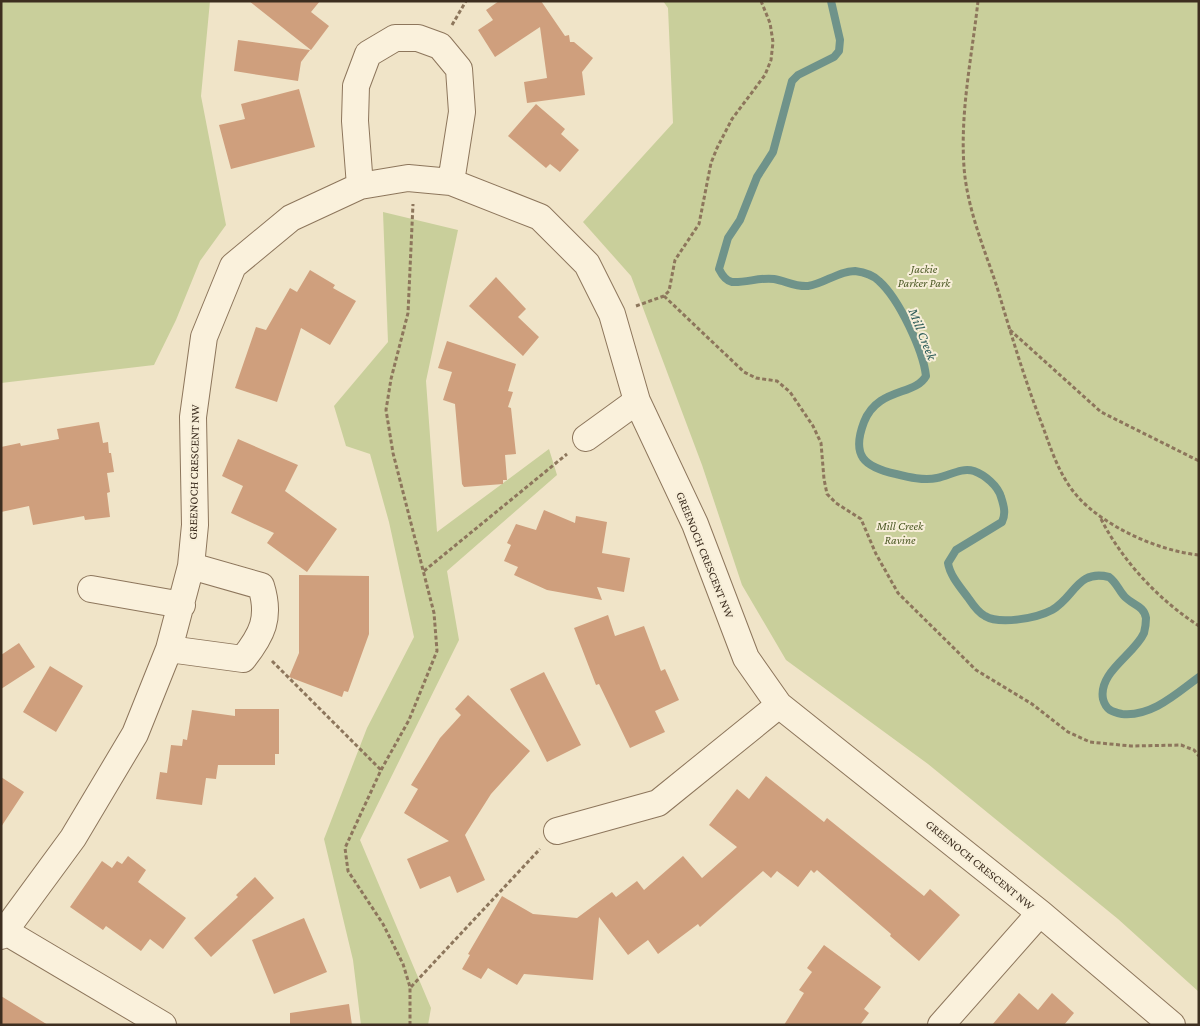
<svg xmlns="http://www.w3.org/2000/svg" width="1200" height="1026" font-family="'Crimson Pro',serif">
  <style>
    .green { fill: #c9cf9b }
    .lines { fill: none; stroke-linecap: round; stroke-linejoin: round }
    .stream { stroke: #6f938a; stroke-width: 8 }
    .building { fill: #cf9f7d }
    .minor-casing { stroke: #8d765c; stroke-width: 28 }
    .path { stroke: #8d765c; stroke-width: 3; stroke-dasharray: 4 2.5; stroke-linecap: butt }
    .minor { stroke: #faf1dc; stroke-width: 26 }
    .labels { text-anchor: middle; dominant-baseline: central; stroke-width: 4; stroke-linejoin: round; paint-order: stroke }
    .park-label { font-size: 12px; font-style: italic; fill: #4d5a26; stroke: #f7eed8 }
    .street-label { font-size: 12px; fill: #3d2e20; stroke: #f7eed8 }
    .water-label { font-size: 14px; font-style: italic; fill: #2f5d5a; stroke: #f7eed8 }
  </style>
  <rect width="100%" height="100%" fill="#f0e4c8"/>
  <path class="green" d="M 1,1 L 210,1 L 201,96 L 226,225 L 200,261 L 176,320 L 154,365 L 1,383 Z
    M 663,1 L 1199,1 L 1199,992 L 1118,919 L 928,764 L 786,660 L 742,585 L 702,465 L 631,276 L 583,222 L 673,123 L 668,8 Z
    M 383,212 L 458,230 L 426,381 L 437,532 L 549,449 L 557,475 L 447,571 L 459,640 L 360,840 L 431,1008 L 428,1025 L 361,1025 L 353,960 L 324,839 L 367,728 L 414,637 L 389,522 L 370,454 L 346,446 L 334,406 L 388,342 Z"/>
  <g class="lines">
    <path class="stream" d="M 831,1 L 840,40 L 839,51 L 834,57 L 798,75 L 792,81 L 773,152 L 757,177 L 740,220 L 728,238 L 719,269 C 722,275 726,281 732,282 C 746,283 760,277 774,279 C 786,281 795,287 808,286 C 824,284 838,271 855,271 C 863,272 873,275 879,281 C 899,299 923,350 926,376 C 915,396 878,387 864,422 C 851,456 864,467 896,474 C 908,477 924,481 937,478 C 949,476 961,467 974,471 C 985,475 998,486 1001,497 C 1004,506 1006,514 1002,522 L 956,550 L 948,563 C 950,576 961,588 969,599 C 973,605 979,613 985,616 C 1000,625 1037,618 1052,610 C 1075,597 1077,569 1109,577 C 1117,583 1119,591 1125,597 C 1133,605 1144,606 1146,618 C 1146,622 1145,629 1144,633 C 1134,655 1098,672 1103,699 C 1106,710 1112,712 1122,714 C 1152,717 1177,693 1199,677"/>
  </g>
  <path class="building" d="M 249,1 L 320,1 L 311,12 L 329,26 L 311,50 Z
    M 499,1 L 541,1 L 565,36 L 569,35 L 570,42 L 574,42 L 593,58 L 582,72 L 585,95 L 527,103 L 524,82 L 547,78 L 540,27 L 495,57 L 478,30 L 493,20 L 486,10 Z
    M 238,40 L 310,50 L 301,62 L 298,81 L 234,71 Z
    M 299,89 L 315,147 L 231,169 L 219,125 L 245,119 L 241,104 Z
    M 536,104 L 565,129 L 561,134 L 579,150 L 560,172 L 550,164 L 546,168 L 508,136 Z
    M 310,270 L 335,285 L 333,288 L 356,301 L 330,345 L 301,328 L 277,402 L 235,388 L 256,327 L 266,330 L 290,288 L 297,292 Z
    M 496,277 L 526,309 L 518,317 L 539,337 L 523,356 L 469,306 Z
    M 447,341 L 516,364 L 508,391 L 513,392 L 508,407 L 511,408 L 516,454 L 505,455 L 507,480 L 503,480 L 503,484 L 464,487 L 462,484 L 455,404 L 443,400 L 452,372 L 438,368 Z
    M 99,422 L 103,443 L 108,442 L 109,453 L 111,453 L 114,472 L 107,473 L 110,492 L 107,493 L 110,517 L 85,520 L 84,516 L 33,525 L 29,506 L 1,512 L 1,447 L 20,443 L 21,446 L 59,439 L 57,429 Z
    M 238,439 L 298,465 L 285,491 L 337,529 L 307,572 L 267,543 L 274,533 L 231,513 L 243,486 L 222,476 Z
    M 544,510 L 575,523 L 576,516 L 607,522 L 602,553 L 630,558 L 624,592 L 597,587 L 602,600 L 547,590 L 514,575 L 518,567 L 504,561 L 511,545 L 507,543 L 516,524 L 536,530 Z
    M 299,575 L 369,576 L 369,634 L 348,692 L 344,691 L 342,697 L 289,677 L 299,653 Z
    M 608,615 L 615,636 L 644,626 L 661,671 L 665,669 L 679,700 L 655,711 L 665,732 L 630,748 L 599,684 L 596,685 L 574,628 Z
    M 19,643 L 35,667 L 1,689 L 1,655 Z
    M 50,666 L 83,686 L 56,732 L 23,712 Z
    M 544,672 L 581,745 L 547,762 L 510,689 Z
    M 468,695 L 530,751 L 491,794 L 465,835 L 485,880 L 457,893 L 450,876 L 420,889 L 407,859 L 449,841 L 404,813 L 418,789 L 411,785 L 440,738 L 461,715 L 455,709 Z
    M 235,709 L 279,709 L 279,754 L 275,754 L 275,765 L 218,765 L 216,779 L 206,778 L 202,805 L 156,799 L 160,772 L 167,773 L 171,745 L 182,746 L 183,739 L 187,740 L 192,710 L 235,716 Z
    M 766,776 L 824,822 L 827,818 L 924,896 L 930,889 L 960,915 L 919,961 L 890,936 L 891,934 L 817,870 L 814,873 L 811,870 L 798,887 L 777,871 L 771,878 L 763,871 L 700,927 L 698,924 L 658,954 L 648,940 L 628,955 L 599,917 L 593,980 L 524,974 L 517,985 L 488,968 L 481,979 L 462,969 L 470,955 L 468,954 L 502,896 L 533,914 L 577,918 L 612,892 L 616,897 L 637,881 L 644,890 L 683,856 L 702,878 L 737,847 L 709,825 L 737,789 L 749,799 Z
    M 1,777 L 24,792 L 1,827 Z
    M 128,856 L 146,870 L 138,882 L 186,918 L 163,949 L 150,939 L 141,951 L 106,926 L 103,930 L 70,907 L 102,861 L 112,868 L 117,861 L 122,864 Z
    M 255,877 L 274,898 L 211,957 L 194,938 L 238,897 L 236,895 Z
    M 304,918 L 327,972 L 274,994 L 252,940 Z
    M 824,945 L 881,987 L 864,1009 L 869,1013 L 860,1025 L 784,1025 L 804,993 L 799,990 L 812,972 L 807,968 Z
    M 1019,993 L 1038,1010 L 1052,993 L 1074,1013 L 1064,1025 L 992,1025 Z
    M 1,996 L 48,1025 L 1,1025 Z
    M 349,1004 L 352,1025 L 290,1025 L 290,1013 Z"/>
  <g class="lines">
    <g class="minor-casing">
      <path id="minor" d="M 360,186 L 355,121 L 356,86 L 368,54 L 395,38 L 418,38 L 440,46 L 459,69 L 462,112 L 451,182
        M 586,438 L 637,401
        M 91,589 L 182,605
        M 169,649 L 243,659 C 262,635 271,618 261,586 L 191,566
        M 557,831 L 658,803 L 779,705
        M 1,929 L 163,1025
        M 1,936 L 73,838 L 135,734 L 169,649 L 191,566 L 195,525 L 193,417 L 204,337 L 233,266 L 291,218 L 360,186 L 408,178 L 451,182 L 540,217 L 587,264 L 612,314 L 637,401 L 695,524 L 746,658 L 779,705 L 1040,913 L 1172,1025
        M 941,1025 L 1040,913"/>
    </g>
    <path class="path" d="M 978,1 C 972,56 960,111 964,167 C 967,208 984,248 997,287 C 1011,334 1025,381 1043,427 C 1052,452 1060,477 1078,497 C 1105,527 1159,551 1199,555
      M 452,25 L 466,1
      M 664,296 L 744,372 L 756,378 L 777,381 L 790,392 L 813,426 L 821,443 L 824,479 L 827,494 L 836,503 L 861,519 L 876,554 L 898,593 L 976,670 L 1032,704 L 1068,732 L 1090,742 L 1131,746 L 1181,745 L 1194,750 L 1199,756
      M 636,306 L 664,296 L 669,291 L 675,260 L 699,224 L 711,163 L 717,148 L 732,119 L 765,75 L 771,60 L 773,42 L 770,23 L 761,1
      M 1010,330 L 1101,412 L 1199,461
      M 1101,519 C 1123,562 1159,600 1199,626
      M 424,571 L 567,454
      M 272,661 L 381,770
      M 411,987 L 540,849
      M 410,1025 L 410,987 L 403,964 L 383,924 L 348,871 L 345,848 L 381,770 L 409,720 L 437,651 L 434,613 L 393,453 L 386,410 L 391,379 L 408,313 L 413,204"/>
    <use href="#minor" class="minor"/>
  </g>
  <g class="labels">
    <g class="park-label">
      <text x="924" y="269">Jackie<tspan x="924" dy="14">Parker Park</tspan></text>
      <text x="900" y="526">Mill Creek<tspan x="900" dy="14">Ravine</tspan></text>
    </g>
    <g class="street-label">
      <text transform="translate(194 472) rotate(-89)">GREENOCH CRESCENT NW</text>
      <text transform="translate(705 555) rotate(68)">GREENOCH CRESCENT NW</text>
      <text transform="translate(980 865) rotate(39)">GREENOCH CRESCENT NW</text>
    </g>
    <g class="water-label">
      <text transform="translate(923 334) rotate(68)">Mill Creek</text>
    </g>
  </g>
  <rect width="1200" height="1026" fill="none" stroke="#3d2e20" stroke-width="5"/>
</svg>
